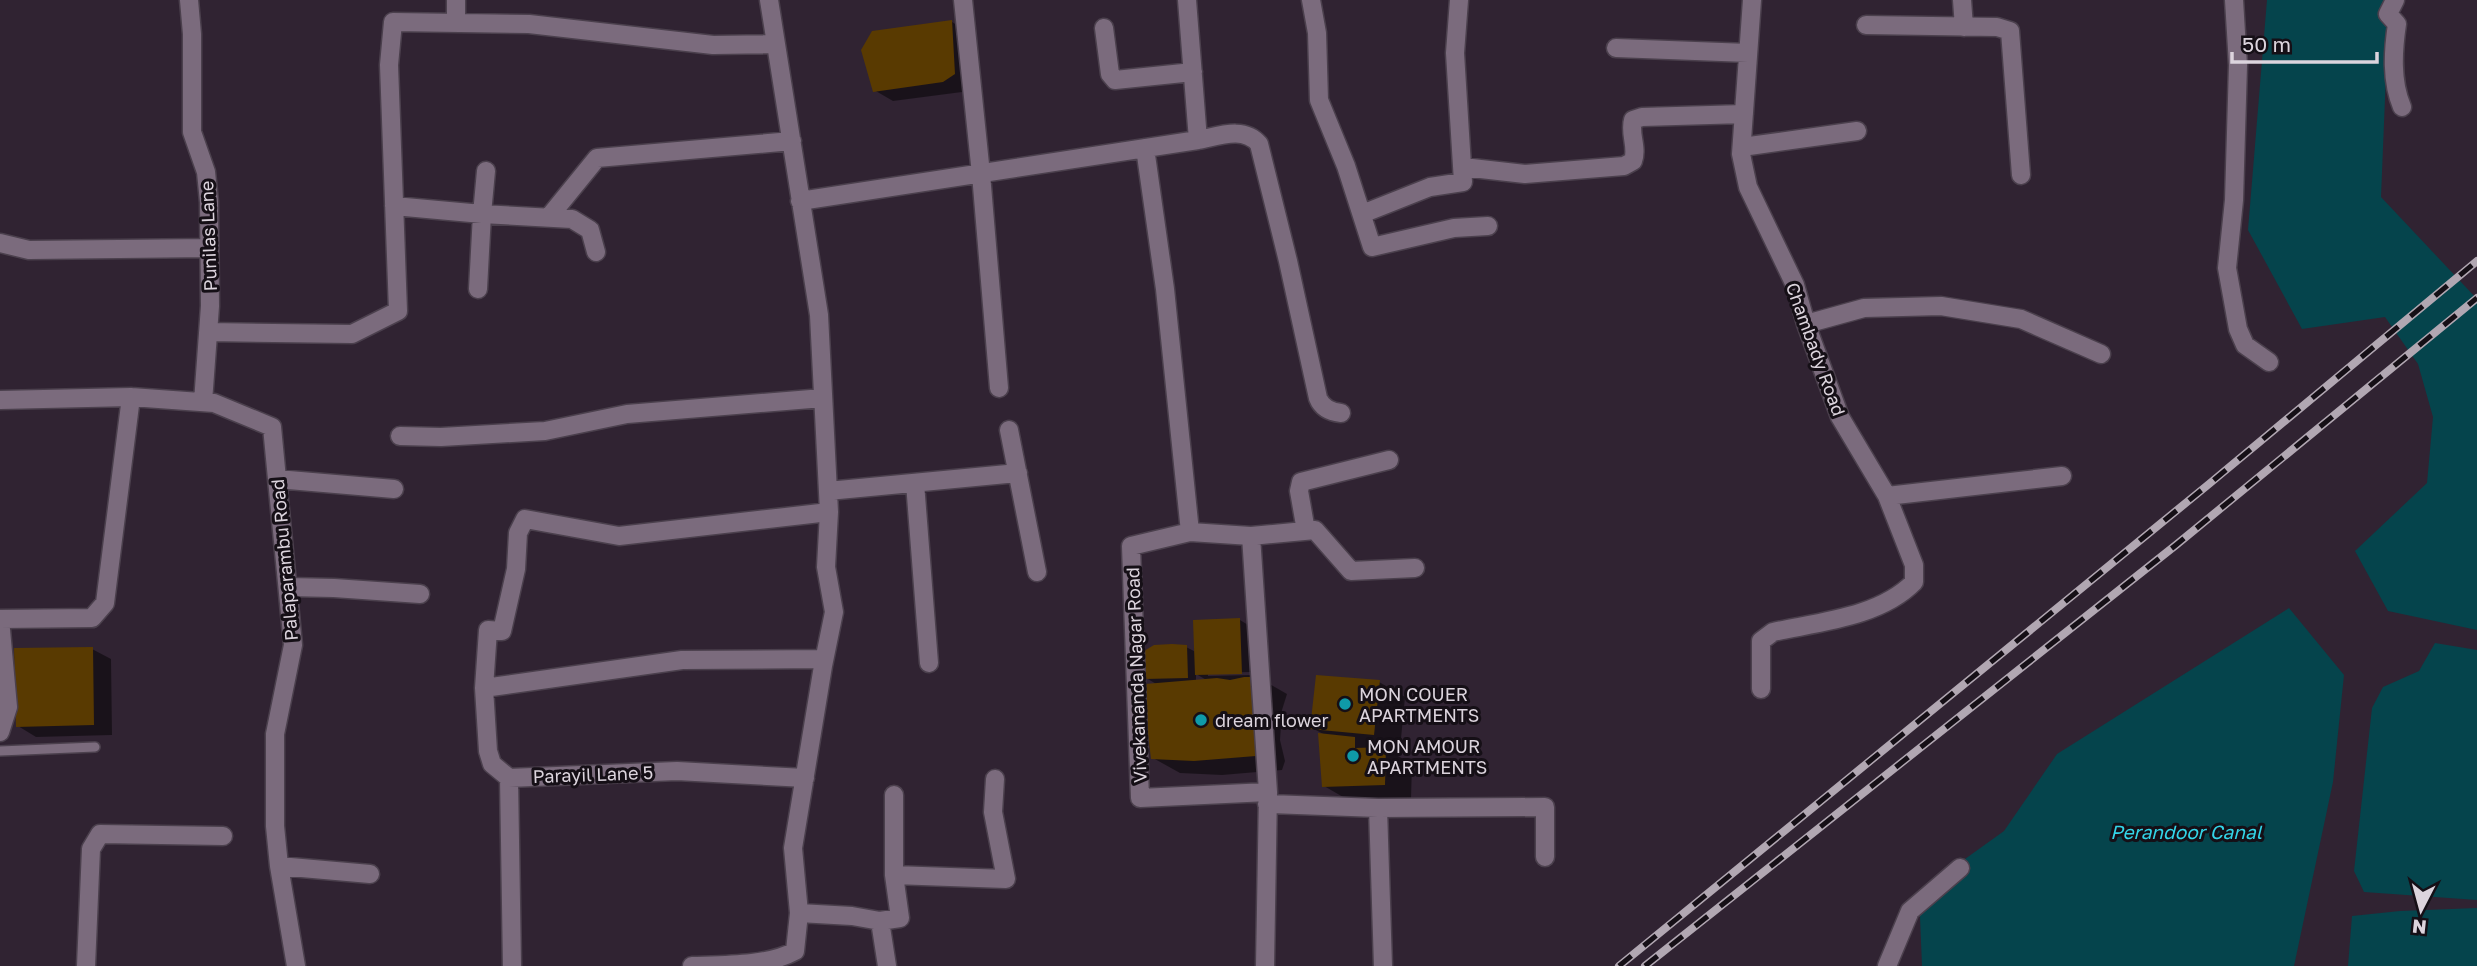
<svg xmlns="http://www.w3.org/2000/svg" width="2477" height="966" font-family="'Golos Text',sans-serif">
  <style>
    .water { fill: #05444c }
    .shadow { fill: #0007; fill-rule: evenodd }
    .building { fill: #593a01 }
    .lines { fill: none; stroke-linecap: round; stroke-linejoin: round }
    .service-casing { stroke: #4b404d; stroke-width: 12 }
    .minor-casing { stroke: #4b404d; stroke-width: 21 }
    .service { stroke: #7b6b7d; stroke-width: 9 }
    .minor { stroke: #7b6b7d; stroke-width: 18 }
    .rail-casing { stroke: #b1a7b2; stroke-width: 8 }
    .rail { stroke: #150f16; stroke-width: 5; stroke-dasharray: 16; stroke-linecap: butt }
    .culture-dot { fill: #0f9aa8; stroke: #150f16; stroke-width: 2.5 }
    .labels { text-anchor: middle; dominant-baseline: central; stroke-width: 6; stroke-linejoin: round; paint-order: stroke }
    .street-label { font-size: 18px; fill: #dcd4dd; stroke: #150f16 }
    .poi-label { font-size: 18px; fill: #dcd4dd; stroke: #150f16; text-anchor: start }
    .water-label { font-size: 19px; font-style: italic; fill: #33d5e8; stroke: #150f16 }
  </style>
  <rect width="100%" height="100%" fill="#302332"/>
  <path class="water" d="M 2267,0 L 2389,0 L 2381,197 L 2477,299 L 2477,630 L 2388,611 L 2355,551 L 2427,483 L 2433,417 L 2418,364 L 2385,317 L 2302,329 L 2248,230 Z
    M 2289,608 L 2344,675 L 2333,782 L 2294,966 L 1922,966 L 1919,892 L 2004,831 L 2057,754 Z
    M 2435,643 L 2477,650 L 2477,900 L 2364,892 L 2354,871 L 2372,708 L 2383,687 L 2419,671 Z
    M 2477,908 L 2477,966 L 2348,966 L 2352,916 L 2400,911 Z"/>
  <path class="shadow" d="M 952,22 L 970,33 L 973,85 L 962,92 L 893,101 L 874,90 Z
    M 1240,620 L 1253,628 L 1261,679 L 1287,694 L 1282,710 L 1280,740 L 1285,761 L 1282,770 L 1222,775 L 1180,773 L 1153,758 L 1158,685 L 1146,678 L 1186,647 L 1196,652 ZM 1251,672 L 1251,675 L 1208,676 L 1208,673 ZM 1196,674 L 1210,682 L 1196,683 Z
    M 92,649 L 111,659 L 112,735 L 36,737 L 18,726 Z
    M 1379,682 L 1405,697 L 1400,749 L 1384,748 L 1412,764 L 1411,799 L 1350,801 L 1324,786 L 1327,736 L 1312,728 Z"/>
  <path class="building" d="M 952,20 L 955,74 L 943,82 L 873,92 L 861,50 L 872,31 Z
    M 1240,618 L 1242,674 L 1195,675 L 1193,620 Z
    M 1172,644 L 1187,645 L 1188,678 L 1145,679 L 1144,651 L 1154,645 Z
    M 93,647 L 94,725 L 16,727 L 14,648 Z
    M 1316,675 L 1380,680 L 1374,735 L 1310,729 Z
    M 1244,677 L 1261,677 L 1254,724 L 1259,745 L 1256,756 L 1194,761 L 1151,759 L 1143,692 L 1145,684 L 1217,678 L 1230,680 Z
    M 1318,733 L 1355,737 L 1355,748 L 1386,747 L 1385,785 L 1322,787 Z"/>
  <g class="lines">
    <g class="service-casing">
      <path id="service" d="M 0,751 L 95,747"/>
    </g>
    <g class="minor-casing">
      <path id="minor" d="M 189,0 L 192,34 L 192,132 L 206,172 L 209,202 L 210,306 L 203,402
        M 456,0 L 456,23
        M 963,0 L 981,174 L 999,388
        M 1311,0 L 1317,33 L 1319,100 L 1346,166 L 1372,247 L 1454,228 L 1488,226
        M 1752,0 L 1741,154 L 1748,187 L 1795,285 L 1806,324 L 1840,417 L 1887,496 L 1914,565 L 1914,582 C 1880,617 1819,622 1773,632 L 1761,641 L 1761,689
        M 1962,0 L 1964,27
        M 2234,0 L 2238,65 L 2234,200 L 2227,268 L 2238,329 L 2245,345 L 2269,362
        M 2395,0 L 2388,14 L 2397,24 C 2393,51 2391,81 2402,107
        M 1866,25 L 1997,27 L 2010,31 L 2021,175
        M 1104,28 L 1110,74 L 1115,80 L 1193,72
        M 1616,48 L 1748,53
        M 1198,140 C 1219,136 1244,126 1259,144 L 1288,261 L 1318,398 C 1322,408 1331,412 1341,413
        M 1742,147 L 1857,131
        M 1145,148 L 1165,289 L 1190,532 L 1131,546 L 1140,798 L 1268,792 L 1251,536 L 1190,532
        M 1463,167 L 1525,174 L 1624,166 L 1633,161 C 1638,147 1629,134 1633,120 L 1642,117 L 1744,114
        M 486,171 L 482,214 L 572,219 L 590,230 L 596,252
        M 800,201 L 1198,140 L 1187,0
        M 394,206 L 482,214 L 478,289
        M 1362,214 L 1430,187 L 1463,182 L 1455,53 L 1459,0
        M 549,217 L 597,158 L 792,141
        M 0,243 L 29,250 L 209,248
        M 1806,324 L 1864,308 L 1941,306 L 2021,319 L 2101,354
        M 208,332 L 352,334 L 398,311 L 389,65 L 393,22 L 529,24 L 713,45 L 774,44
        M 0,400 L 131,397 L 214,403 L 272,427 L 293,645 L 275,734 L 275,826 L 279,866 L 296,966
        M 1009,430 L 1037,572
        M 400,436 L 441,437 L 545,431 L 627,414 L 823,398
        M 277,479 L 394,489
        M 915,483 L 929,663
        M 828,491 L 1018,473
        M 1887,496 L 2062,476
        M 1306,531 L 1299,491 L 1301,482 L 1389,460
        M 1251,536 L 1315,530 L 1351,571 L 1415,568
        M 288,587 L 334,588 L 420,594
        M 0,619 L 92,618 L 105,603 L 131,397
        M 0,619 L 8,707 L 0,732
        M 484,688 L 682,660 L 824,659
        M 509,778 L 677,771 L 805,778
        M 1267,804 L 1378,808
        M 279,866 L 370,874
        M 894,875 L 894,795
        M 799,913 L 852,916 L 880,921
        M 86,966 L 91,849 L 100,834 L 223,836
        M 512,966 L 509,778 L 492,764 L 488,751 L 484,688 L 488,630 L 502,631 L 516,569 L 518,533 L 525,519 L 619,536 L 829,512
        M 692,966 C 724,965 768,966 795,951 L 799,913 L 793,848 L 823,666 L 834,612 L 826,567 L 829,512 L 819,315 L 769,0
        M 887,966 L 880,921 L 900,918 L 894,875 L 1006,879 L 993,812 L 995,779
        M 1265,966 L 1268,792
        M 1383,966 L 1378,808 L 1545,807 L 1545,857
        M 1887,966 L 1910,911 L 1960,868"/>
    </g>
    <use href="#service" class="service"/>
    <use href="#minor" class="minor"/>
    <g class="rail-casing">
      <path id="rail" d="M 1619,966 L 2209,484 L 2477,261
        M 1645,966 L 2176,545 L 2477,298"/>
    </g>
    <use href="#rail" class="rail"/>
  </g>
  <g class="culture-dot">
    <circle cx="1345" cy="704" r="7"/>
    <circle cx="1201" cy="720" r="7"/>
    <circle cx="1353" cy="756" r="7"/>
  </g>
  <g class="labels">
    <g class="street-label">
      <text transform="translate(208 236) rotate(-92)">Punilas Lane</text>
      <text transform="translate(1816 349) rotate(70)">Chambady Road</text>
      <text transform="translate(284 560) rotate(-95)">Palaparambu Road</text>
      <text transform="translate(1136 675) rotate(-92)">Vivekananda Nagar Road</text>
      <text transform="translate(593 774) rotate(-2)">Parayil Lane 5</text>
    </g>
    <g class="poi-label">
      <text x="1359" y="694">MON COUER<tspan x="1359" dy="21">APARTMENTS</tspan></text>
      <text x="1215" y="720">dream flower</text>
      <text x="1367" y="746">MON AMOUR<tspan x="1367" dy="21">APARTMENTS</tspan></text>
    </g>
    <g class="water-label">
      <text x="2186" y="831">Perandoor Canal</text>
    </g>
  </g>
  <g transform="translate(2421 910) rotate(186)" stroke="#150f16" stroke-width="5" paint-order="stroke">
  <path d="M0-5L12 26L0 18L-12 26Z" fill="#dcd4dd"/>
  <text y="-10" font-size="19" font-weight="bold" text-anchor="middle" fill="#dcd4dd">N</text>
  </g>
  <path d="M2232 52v10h145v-10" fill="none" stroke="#dcd4dd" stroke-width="3.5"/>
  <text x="2242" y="52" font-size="21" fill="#dcd4dd" stroke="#150f16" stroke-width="5" paint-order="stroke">50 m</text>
</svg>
